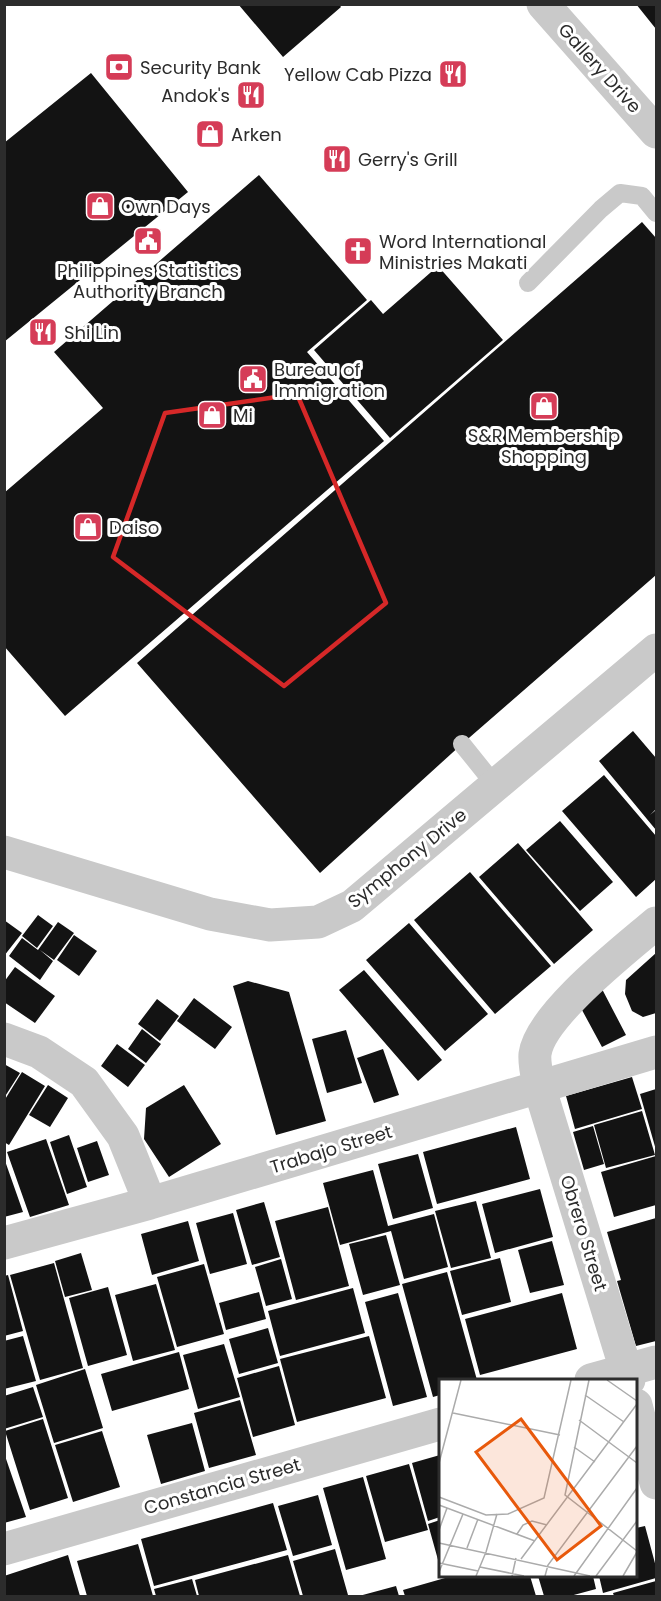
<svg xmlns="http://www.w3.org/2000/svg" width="661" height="1601" font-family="Poppins,sans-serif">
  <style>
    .building { fill: #131313 }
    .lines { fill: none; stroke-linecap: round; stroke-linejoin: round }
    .service { stroke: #c9c9c9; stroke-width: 18 }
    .minor { stroke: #c9c9c9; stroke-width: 33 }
    .marked { fill: none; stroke: #d62828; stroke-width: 4.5; stroke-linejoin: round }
    .labels { text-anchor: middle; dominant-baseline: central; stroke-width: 6; stroke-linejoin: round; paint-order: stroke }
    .poi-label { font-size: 18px; fill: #2c2c2c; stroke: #fff; text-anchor: start }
    .street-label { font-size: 18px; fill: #2c2c2c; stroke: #fff }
    .inset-road { fill: none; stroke: #ababab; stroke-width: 1.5 }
    .view { fill: #e8590c; fill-opacity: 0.15; stroke: #e8590c; stroke-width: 3 }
    .inset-edge { fill: none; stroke: #2c2c2c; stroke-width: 3 }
  </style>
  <rect width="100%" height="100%" fill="#fff"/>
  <path class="building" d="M 238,4 L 339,4 L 341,7 L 283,57 Z
    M 636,4 L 656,4 L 656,29 Z
    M 91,73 L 188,192 L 4,342 L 4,143 Z
    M 259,175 L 367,300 L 307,352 L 384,441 L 65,716 L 4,646 L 4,493 L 103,408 L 54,352 Z
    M 642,222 L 656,238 L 656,575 L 462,744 L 320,873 L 137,663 Z
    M 438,266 L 503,340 L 390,438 L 314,350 L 371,300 L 383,314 Z
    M 633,731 L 656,758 L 656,809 L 650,815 L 656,810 L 656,830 L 599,761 Z
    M 604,775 L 656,836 L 656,879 L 636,897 L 562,811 Z
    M 560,821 L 613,882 L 580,911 L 526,850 Z
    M 518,843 L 593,930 L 554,964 L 479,877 Z
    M 470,872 L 551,966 L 495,1014 L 414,920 Z
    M 38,915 L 53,926 L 37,948 L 22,936 Z
    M 4,920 L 22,933 L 4,956 Z
    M 58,922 L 74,933 L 54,960 L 40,950 L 53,961 L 40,980 L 9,956 L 22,938 L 38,950 Z
    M 409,923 L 488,1014 L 445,1051 L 366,960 Z
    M 74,935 L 97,951 L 79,976 L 57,960 Z
    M 656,953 L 656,1013 L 643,1017 L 632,1011 L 625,994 L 626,980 Z
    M 15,967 L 55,996 L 35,1023 L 4,1002 L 4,982 Z
    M 364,970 L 442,1060 L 418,1081 L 339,990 Z
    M 248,981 L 289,992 L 326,1121 L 276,1135 L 233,986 Z
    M 602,989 L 626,1035 L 602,1047 L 582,1010 Z
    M 194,998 L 232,1027 L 215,1049 L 177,1021 Z
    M 157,999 L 179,1016 L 160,1041 L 138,1024 Z
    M 142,1029 L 161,1044 L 146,1063 L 128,1049 Z
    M 346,1030 L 362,1083 L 327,1093 L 312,1039 Z
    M 117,1044 L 145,1065 L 128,1087 L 101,1066 Z
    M 383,1049 L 399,1095 L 374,1103 L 357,1058 Z
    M 4,1064 L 20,1073 L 4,1098 Z
    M 22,1072 L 45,1086 L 9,1145 L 4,1142 L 4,1101 Z
    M 632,1077 L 642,1109 L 575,1129 L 566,1096 Z
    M 48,1085 L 68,1098 L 50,1127 L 29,1115 Z
    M 184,1085 L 221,1144 L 169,1177 L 144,1139 L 146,1108 Z
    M 656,1089 L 656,1150 L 640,1094 Z
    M 642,1111 L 655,1155 L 606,1168 L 594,1125 Z
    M 593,1126 L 604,1164 L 584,1170 L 573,1132 Z
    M 516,1127 L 530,1179 L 437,1204 L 423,1152 Z
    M 69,1135 L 87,1187 L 67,1194 L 50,1142 Z
    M 46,1139 L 69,1205 L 30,1217 L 7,1152 Z
    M 97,1141 L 109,1175 L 88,1182 L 77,1148 Z
    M 418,1154 L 433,1208 L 393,1219 L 378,1164 Z
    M 656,1156 L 656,1205 L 614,1217 L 601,1172 Z
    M 4,1158 L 23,1212 L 4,1217 Z
    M 373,1170 L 388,1226 L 434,1214 L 448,1267 L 404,1279 L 391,1231 L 340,1245 L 323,1183 Z
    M 540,1189 L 553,1237 L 495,1253 L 482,1204 Z
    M 476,1201 L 491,1258 L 451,1268 L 435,1211 Z
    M 264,1202 L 280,1257 L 252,1265 L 236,1210 Z
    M 328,1207 L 349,1286 L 296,1300 L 275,1221 Z
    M 233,1213 L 247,1264 L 210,1274 L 196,1223 Z
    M 656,1218 L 656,1341 L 636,1346 L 617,1281 L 621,1280 L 607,1232 Z
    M 188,1221 L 199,1261 L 152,1275 L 141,1234 Z
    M 386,1235 L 400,1285 L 363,1295 L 349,1244 Z
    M 552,1241 L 564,1285 L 530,1293 L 518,1250 Z
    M 81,1253 L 92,1290 L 65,1297 L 55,1261 Z
    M 500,1258 L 511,1302 L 462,1315 L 450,1271 Z
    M 281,1259 L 292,1299 L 266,1306 L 255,1267 Z
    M 54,1263 L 83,1368 L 40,1380 L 10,1275 Z
    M 204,1264 L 224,1334 L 177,1347 L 157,1277 Z
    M 447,1272 L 477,1380 L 440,1380 L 440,1395 L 433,1397 L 402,1284 Z
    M 8,1275 L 23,1331 L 4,1336 L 4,1276 Z
    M 156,1284 L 175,1350 L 133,1361 L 115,1295 Z
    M 108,1287 L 127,1355 L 88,1366 L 69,1298 Z
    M 353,1288 L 365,1333 L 280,1356 L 268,1311 Z
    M 259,1292 L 266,1319 L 226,1330 L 219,1303 Z
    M 398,1293 L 427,1397 L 393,1406 L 365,1302 Z
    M 562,1293 L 577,1349 L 480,1375 L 465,1319 Z
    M 268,1328 L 278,1363 L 239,1374 L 229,1339 Z
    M 23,1336 L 36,1381 L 4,1389 L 4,1341 Z
    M 369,1336 L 386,1398 L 297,1422 L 280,1359 Z
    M 224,1344 L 240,1397 L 198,1409 L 183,1355 Z
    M 179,1352 L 189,1389 L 112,1411 L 101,1374 Z
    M 279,1366 L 295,1425 L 253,1437 L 237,1378 Z
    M 85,1369 L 103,1428 L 54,1443 L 36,1385 Z
    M 33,1387 L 43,1417 L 4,1429 L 4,1396 Z
    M 240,1400 L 256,1455 L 209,1468 L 194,1413 Z
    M 43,1419 L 68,1498 L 30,1510 L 5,1431 Z
    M 192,1423 L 205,1471 L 161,1484 L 147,1435 Z
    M 102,1431 L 120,1487 L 73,1502 L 55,1445 Z
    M 4,1453 L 26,1517 L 4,1523 Z
    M 440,1455 L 440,1517 L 428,1521 L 412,1463 Z
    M 409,1464 L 428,1530 L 385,1542 L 366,1476 Z
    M 363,1477 L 386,1559 L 346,1570 L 323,1488 Z
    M 318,1495 L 332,1545 L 293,1556 L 278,1506 Z
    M 273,1503 L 287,1550 L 154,1586 L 141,1539 Z
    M 440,1520 L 440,1567 L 428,1524 Z
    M 645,1526 L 656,1567 L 656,1578 L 603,1593 L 599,1576 L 636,1576 L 636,1528 Z
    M 138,1544 L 153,1596 L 87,1596 L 77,1561 Z
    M 335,1549 L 348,1595 L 303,1596 L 293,1561 Z
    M 68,1555 L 80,1596 L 4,1596 L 4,1576 Z
    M 288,1555 L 300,1596 L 199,1596 L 195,1580 Z
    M 452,1576 L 530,1576 L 536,1596 L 405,1596 L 403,1590 Z
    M 538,1576 L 593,1576 L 596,1589 L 570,1596 L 544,1596 Z
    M 192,1579 L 197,1596 L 156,1596 L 154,1589 Z
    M 656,1581 L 656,1596 L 614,1596 L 613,1593 Z
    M 396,1586 L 399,1596 L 359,1596 Z"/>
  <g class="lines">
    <path class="service" d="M 528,283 L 601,209 L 620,193 L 642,196 L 656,213
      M 462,744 L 495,785"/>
    <path class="minor" d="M 543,4 L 656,132
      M 4,852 L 210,914 L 270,925 L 318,922 L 352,906 L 656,650
      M 4,1039 L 39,1052 L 84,1082 L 123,1136 L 150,1203
      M 4,1243 L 150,1203 L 656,1052
      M 591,1380 L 656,1362
      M 629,1380 L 539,1086 C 537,1076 534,1063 535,1054 C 540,1015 627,948 656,923
      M 636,1405 L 656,1483
      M 4,1549 L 440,1424"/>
  </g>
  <path class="marked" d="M 297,394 L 386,603 L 284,686 L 113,557 L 165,413 Z"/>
  <defs>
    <g id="bank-square" transform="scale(1.5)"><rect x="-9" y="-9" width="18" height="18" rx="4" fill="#d53c57" stroke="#fff"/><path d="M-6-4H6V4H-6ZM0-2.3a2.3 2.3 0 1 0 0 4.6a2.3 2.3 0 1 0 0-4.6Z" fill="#fff"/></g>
    <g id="restaurant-square" transform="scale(1.5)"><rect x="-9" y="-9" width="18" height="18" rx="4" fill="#d53c57" stroke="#fff"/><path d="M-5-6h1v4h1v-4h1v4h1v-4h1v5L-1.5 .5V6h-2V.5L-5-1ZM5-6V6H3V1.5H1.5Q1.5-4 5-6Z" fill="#fff"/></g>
    <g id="shop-square" transform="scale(1.5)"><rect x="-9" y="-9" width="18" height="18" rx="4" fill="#d53c57" stroke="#fff"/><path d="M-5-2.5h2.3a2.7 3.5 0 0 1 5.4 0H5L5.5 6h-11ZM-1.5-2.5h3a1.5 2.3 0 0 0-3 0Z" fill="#fff"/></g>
    <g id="civic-square" transform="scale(1.5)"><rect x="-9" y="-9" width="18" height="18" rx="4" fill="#d53c57" stroke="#fff"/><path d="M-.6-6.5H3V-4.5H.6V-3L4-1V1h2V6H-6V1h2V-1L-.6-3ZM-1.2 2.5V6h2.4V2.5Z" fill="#fff"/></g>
    <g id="church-square" transform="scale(1.5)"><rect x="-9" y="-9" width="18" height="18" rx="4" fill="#d53c57" stroke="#fff"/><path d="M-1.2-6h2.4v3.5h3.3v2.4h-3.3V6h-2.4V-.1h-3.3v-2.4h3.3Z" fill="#fff"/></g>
  </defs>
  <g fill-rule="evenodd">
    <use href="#bank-square" x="119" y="67"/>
    <use href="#restaurant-square" x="453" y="74"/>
    <use href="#restaurant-square" x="251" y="95"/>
    <use href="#shop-square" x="210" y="134"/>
    <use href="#restaurant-square" x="337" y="159"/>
    <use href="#shop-square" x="100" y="206"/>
    <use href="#civic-square" x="148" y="241"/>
    <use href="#church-square" x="358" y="251"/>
    <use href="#restaurant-square" x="43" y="332"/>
    <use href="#civic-square" x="253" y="379"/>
    <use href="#shop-square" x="544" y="406"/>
    <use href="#shop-square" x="212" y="415"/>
    <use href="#shop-square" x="88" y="527"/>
  </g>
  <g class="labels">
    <g class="poi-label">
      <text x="140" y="67">Security Bank</text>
      <text x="432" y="74" text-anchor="end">Yellow Cab Pizza</text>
      <text x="230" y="95" text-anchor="end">Andok's</text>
      <text x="231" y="134">Arken</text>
      <text x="358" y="159">Gerry's Grill</text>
      <text x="121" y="206">Own Days</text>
      <text x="379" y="241">Word International<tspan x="379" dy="21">Ministries Makati</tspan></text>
      <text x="148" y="270" text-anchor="middle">Philippines Statistics<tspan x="148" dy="21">Authority Branch</tspan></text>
      <text x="64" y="332">Shi Lin</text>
      <text x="274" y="369">Bureau of<tspan x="274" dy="21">Immigration</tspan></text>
      <text x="233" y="415">Mi</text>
      <text x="544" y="435" text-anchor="middle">S&amp;R Membership<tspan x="544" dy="21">Shopping</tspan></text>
      <text x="109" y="527">Daiso</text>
    </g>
    <g class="street-label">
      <text transform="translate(600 68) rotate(48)">Gallery Drive</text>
      <text transform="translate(407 858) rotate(-39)">Symphony Drive</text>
      <text transform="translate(331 1149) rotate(-17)">Trabajo Street</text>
      <text transform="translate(584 1233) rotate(73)">Obrero Street</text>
      <text transform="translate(222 1486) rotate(-16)">Constancia Street</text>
    </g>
  </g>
  <g transform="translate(439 1379)">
    <rect width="198" height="198" fill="#fff"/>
    <path class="inset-road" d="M 150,1 L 126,116 L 198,172M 168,1 L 198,22M 146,16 L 185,43M 14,34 L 121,56M 140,41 L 198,84M 135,68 L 156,83M 0,84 L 22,1M 0,118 L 47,136 L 69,135 L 105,119 L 132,1M 0,126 L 96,162M 0,151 L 8,129M 78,155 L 84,146 L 93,142 L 108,146M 0,164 L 151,197M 28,169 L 39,140M 47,173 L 58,135M 82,180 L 198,25M 0,184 L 39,192M 41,188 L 85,197M 0,193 L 24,135M 37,197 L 47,173M 73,197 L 77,179M 106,197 L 109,186 L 198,67M 135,197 L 198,109M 157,197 L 198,142M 184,197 L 198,173"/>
    <path class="view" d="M 82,40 L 162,147 L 118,181 L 37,73 Z"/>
    <rect width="198" height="198" class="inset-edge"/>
  </g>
  <rect width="661" height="1601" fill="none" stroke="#2c2c2c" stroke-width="12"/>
</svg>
